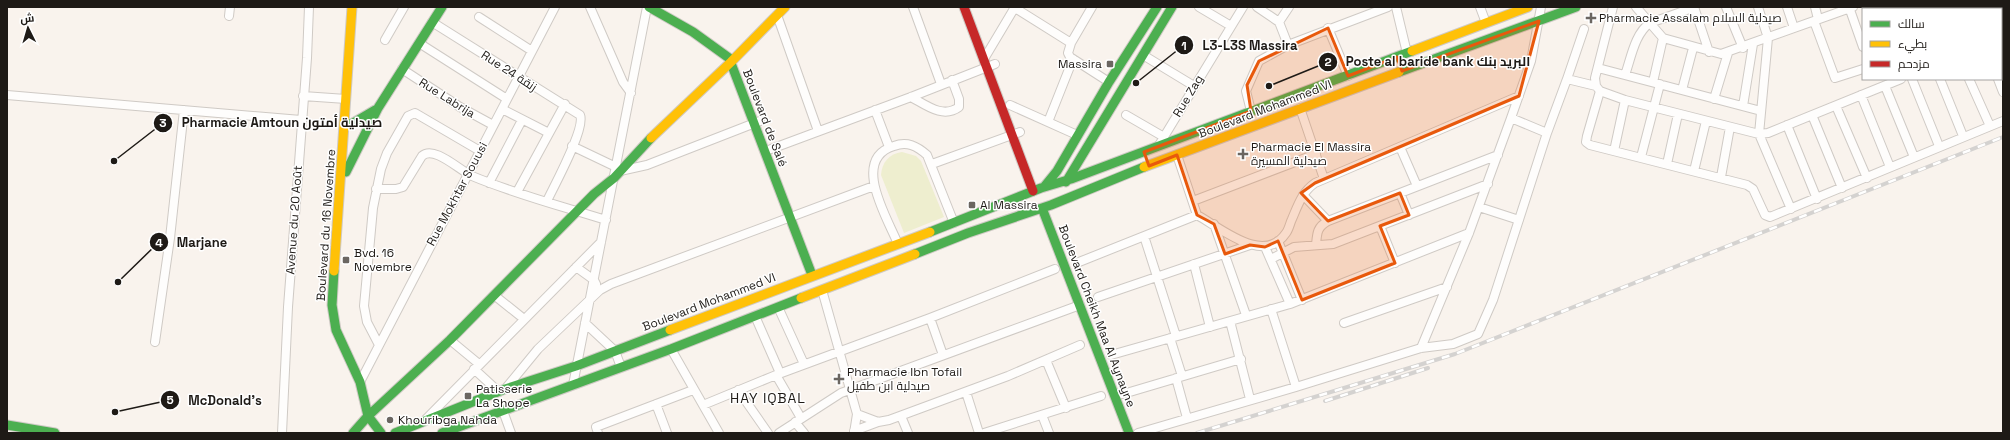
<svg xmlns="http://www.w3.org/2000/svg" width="2010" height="440" font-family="'Space Grotesk',Cairo,sans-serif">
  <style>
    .green { fill: #eeeecf }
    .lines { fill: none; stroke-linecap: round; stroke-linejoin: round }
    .street-casing { stroke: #cfcac5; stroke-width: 10 }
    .fast-casing { stroke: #cfcac5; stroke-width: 11 }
    .slow-casing { stroke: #cfcac5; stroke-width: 11 }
    .jam-casing { stroke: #cfcac5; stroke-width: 11 }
    .street { stroke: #fefdfc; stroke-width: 8 }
    .fast { stroke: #4caf50; stroke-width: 9 }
    .slow { stroke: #ffc107; stroke-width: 9 }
    .jam { stroke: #c62828; stroke-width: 9 }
    .rail-casing { stroke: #d4d2d0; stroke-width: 4 }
    .rail { stroke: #fff; stroke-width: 2.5; stroke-dasharray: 8; stroke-linecap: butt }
    .marked { fill: #e8590c; fill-opacity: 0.2; stroke: #e8590c; stroke-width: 3; stroke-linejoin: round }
    .poi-dot { fill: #6b6661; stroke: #fff; stroke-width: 1.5 }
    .labels { text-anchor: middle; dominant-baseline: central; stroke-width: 3; stroke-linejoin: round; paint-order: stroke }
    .poi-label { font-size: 12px; fill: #1e1a16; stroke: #fff; text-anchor: start }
    .street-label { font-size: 12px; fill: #1e1a16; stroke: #fff }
    .quarter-label { font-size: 14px; letter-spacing: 1px; fill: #1e1a16; stroke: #fff }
    .leader { fill: none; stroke: #1e1a16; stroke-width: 1.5 }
    .callout-dot { fill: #1e1a16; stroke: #fff; stroke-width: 1.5 }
    .mark-label { font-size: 12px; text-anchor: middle; font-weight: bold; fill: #fff }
    .callout-label { font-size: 13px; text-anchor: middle; font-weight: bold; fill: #1e1a16; stroke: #fff; stroke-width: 3; stroke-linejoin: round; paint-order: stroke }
  </style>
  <rect width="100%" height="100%" fill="#f9f3ed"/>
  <path class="green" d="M 902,152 L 916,156 L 921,161 L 944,217 L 904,233 L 881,175 C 882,162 889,154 902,152 Z"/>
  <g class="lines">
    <g class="street-casing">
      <path id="street" d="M 590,7 L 623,82 L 631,93
        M 913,7 L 941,84
        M 1092,7 L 1071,43 L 1068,53 L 1070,57 L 1109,82
        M 1199,7 L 1231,26
        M 1257,7 L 1279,22
        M 1289,7 L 1279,22 L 1288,45 L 1388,7
        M 1396,7 L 1407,53
        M 1480,7 L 1486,23
        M 1613,7 L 1595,78 L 1596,86 L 1600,91 L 1625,100 L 1759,134 L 1768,133 L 1901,79
        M 1636,7 L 1663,38 L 1721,54 L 1853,7
        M 1694,7 L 1709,52
        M 1726,7 L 1743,48
        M 1758,7 L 1768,38 L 1759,134 L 1791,209
        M 1787,7 L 1794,28
        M 1815,7 L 1818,19
        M 1849,7 L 1863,47
        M 1884,7 L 1884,9
        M 1917,7 L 1918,9
        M 1957,7 L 1958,9
        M 1990,7 L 1990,9
        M 1015,8 L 1071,43
        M 777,15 L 818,131
        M 229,16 L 230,7
        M 479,17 L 532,51
        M 2001,18 L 2003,23
        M 1814,21 L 1835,78 L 1863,69
        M 432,22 L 580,115 C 586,128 554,186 547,201
        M 1328,28 L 1348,76
        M 2001,39 L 2003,38
        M 385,40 L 404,7
        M 419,43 L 507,99
        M 1143,55 L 1194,86
        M 984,59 L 1015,7
        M 1598,68 L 1761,111
        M 402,69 L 460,107 L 493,125
        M 1625,75 C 1631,58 1635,33 1650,23 L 1695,7
        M 1567,79 L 1584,29
        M 1912,79 L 1939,146
        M 1940,79 L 1963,136
        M 1969,79 L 1990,126
        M 1998,79 L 2003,92
        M 1653,82 L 1663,38
        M 1885,86 L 1914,157
        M 1682,90 L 1693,48
        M 1600,91 L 1587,136 L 1586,142 L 1590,145 L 1747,185 L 1753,189 L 1765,215 L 1770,217 L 2003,121
        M 7,95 L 301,120
        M 1861,95 L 1890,167
        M 303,96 L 346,99
        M 911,97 C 926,105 943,119 959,107 L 959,99 L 952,80
        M 1714,99 L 1728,53
        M 1010,105 L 1077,135
        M 1743,106 L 1753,44
        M 1836,106 L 1867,178
        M 1300,108 L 1324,179
        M 502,109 L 549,133
        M 875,110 L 889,147
        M 1251,111 L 1246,91 L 1259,61 L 1288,45
        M 1126,115 L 1164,137
        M 1812,115 L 1842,188
        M 1511,118 L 1547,133
        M 1048,122 L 1073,59
        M 1787,125 L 1817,199
        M 1159,145 L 1243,7
        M 572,146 L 616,167
        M 1400,147 L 1417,186
        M 771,149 L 911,97 L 995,64
        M 1614,151 L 1625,100
        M 1177,155 L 1197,215 C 1221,228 1264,266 1286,233 C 1289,229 1290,223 1292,219 C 1298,205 1302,192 1315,183 L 1519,96
        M 1641,157 L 1660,84
        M 932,164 L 1020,132
        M 1667,164 L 1678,114
        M 620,171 L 647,165 L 760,121
        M 1694,171 L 1706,121
        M 1721,177 L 1730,127
        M 489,183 L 522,120
        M 376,189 L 396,189 L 403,187 L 422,156 C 434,145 459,170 472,176 C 515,194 561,206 606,220
        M 517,192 L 565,104
        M 1400,193 L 1409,215
        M 1303,195 L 1328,221
        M 1193,201 L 1316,154
        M 1479,207 L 1519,220
        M 1214,224 L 1246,315
        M 1380,226 L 1395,263
        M 1144,236 L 1176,336
        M 1278,241 L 1302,300
        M 898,244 C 888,219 850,159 894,146 C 907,141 917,146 927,155 L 954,223
        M 1316,245 C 1317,233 1317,227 1328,221 L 1498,155
        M 1265,247 L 1290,304
        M 1271,259 L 1294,247 L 1333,244 L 1488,184
        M 1079,262 L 1197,215
        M 1194,264 L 1210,327
        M 576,267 L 594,280 L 596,284
        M 822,290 L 857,414 L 854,433
        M 494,295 L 524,319
        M 1098,297 L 1250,245
        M 778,307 L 804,364
        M 1271,309 L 1296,387
        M 755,316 L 780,373
        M 930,318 L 943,355
        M 1230,321 L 1250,399
        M 585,323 L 615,351 L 621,367
        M 1344,323 L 1447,287
        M 1170,338 L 1182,376
        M 450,340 L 479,364
        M 155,342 L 170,238 L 184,110
        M 379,345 L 367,322 L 364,306 L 373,208 L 381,169 L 387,153 L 408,116 L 415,113 L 480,151
        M 1421,348 L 1469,233 L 1511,118 L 1531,61 L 1541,7
        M 671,349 L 719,433
        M 1111,355 L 1290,304 L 1469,233
        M 1046,360 L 1066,408
        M 474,369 L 499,392
        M 776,375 L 801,418
        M 1176,378 L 1187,418
        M 360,382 L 555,7
        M 573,385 L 647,7
        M 506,388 L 538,349 L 600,290 L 611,284 L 874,186
        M 738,390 L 768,433
        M 966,392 L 979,433
        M 1123,394 L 1241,359
        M 656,404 L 667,433
        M 703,405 L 776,375 L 930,318 L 1055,269
        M 503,411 L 511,433
        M 857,414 L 878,422 L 889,420 L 1008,376 L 1080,345
        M 1042,415 L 1049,433
        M 901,416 L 908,433
        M 426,419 L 601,242
        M 795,422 L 804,433
        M 854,431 L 878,422
        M 282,433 L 288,307 L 307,58 L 309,7
        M 598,433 L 596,427 L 693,390
        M 779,433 L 841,393 L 1080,305
        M 984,433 L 1101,396
        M 1138,433 L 1296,387 L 1421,348 L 1453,344 L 1478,334 L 1493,300 L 1547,133 L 1567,79 L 1596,86"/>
    </g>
    <g class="fast-casing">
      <path id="fast" d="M 649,7 L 693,32 L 729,58 L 812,275
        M 1399,72 L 1576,7
        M 345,125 L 353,123 L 375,110
        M 346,172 L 378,108 L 442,7
        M 1066,182 L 1172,7
        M 1044,187 L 1057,171 L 1109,82 L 1157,7
        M 1042,208 L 1129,433
        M 930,232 L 1041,188 L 1071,179 L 1412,51
        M 915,254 L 968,233 L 1051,205 L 1144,167
        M 334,271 L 332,305 L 336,330 L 360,382 L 368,416 L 353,433
        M 7,425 L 55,433
        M 381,433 L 368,416 L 450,340 L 594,194 L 614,178 L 651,138
        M 395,433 L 505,389 L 576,366 L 670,330
        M 442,433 L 671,349 L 801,298"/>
    </g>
    <g class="slow-casing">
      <path id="slow" d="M 1412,51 L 1528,7
        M 651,138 L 731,62 L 785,7
        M 1144,167 L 1399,72
        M 334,271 L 352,7
        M 801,298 L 915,254
        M 670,330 L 930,232"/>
    </g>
    <g class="jam-casing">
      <path id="jam" d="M 964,7 L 1033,191"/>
    </g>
    <use href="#street" class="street"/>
    <use href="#fast" class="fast"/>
    <use href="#slow" class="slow"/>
    <use href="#jam" class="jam"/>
    <g class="rail-casing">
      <path id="rail" d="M 1325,401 L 1428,368
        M 1197,433 L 1455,354 L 2003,137"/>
    </g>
    <use href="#rail" class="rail"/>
  </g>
  <path class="marked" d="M 1539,21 L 1519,96 L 1315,183 L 1301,193 L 1328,221 L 1400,193 L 1409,215 L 1380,226 L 1395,263 L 1302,300 L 1278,241 L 1265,247 L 1250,245 L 1225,254 L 1214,224 L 1197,215 L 1177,155 L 1149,166 L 1144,152 L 1251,111 L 1247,85 L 1259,61 L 1328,28 L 1348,76 L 1397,57 L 1402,71 Z"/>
  <g class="poi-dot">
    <path d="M1589 12h4v4h4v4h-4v4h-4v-4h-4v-4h4z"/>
    <rect x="1106" y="60" width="8" height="8" rx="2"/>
    <path d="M1241 148h4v4h4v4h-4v4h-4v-4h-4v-4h4z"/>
    <rect x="968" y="201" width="8" height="8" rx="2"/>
    <rect x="342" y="256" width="8" height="8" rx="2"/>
    <path d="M837 373h4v4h4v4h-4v4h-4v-4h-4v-4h4z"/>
    <rect x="464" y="392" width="8" height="8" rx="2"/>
    <circle cx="390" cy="420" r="4"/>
  </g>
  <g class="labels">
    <g class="poi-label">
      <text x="1599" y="18">Pharmacie Assalam صيدلية السلام</text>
      <text x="1102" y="64" text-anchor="end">Massira</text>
      <text x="1251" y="147">Pharmacie El Massira<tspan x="1251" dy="14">صيدلية المسيرة</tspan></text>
      <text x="980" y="205">Al Massira</text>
      <text x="354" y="253">Bvd. 16<tspan x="354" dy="14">Novembre</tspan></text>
      <text x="847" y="372">Pharmacie Ibn Tofail<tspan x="847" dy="14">صيدلية ابن طفيل</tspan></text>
      <text x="476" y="389">Patisserie<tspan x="476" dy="14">La Shope</tspan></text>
      <text x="398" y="420">Khouribga Nahda</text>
    </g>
    <g class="street-label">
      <text transform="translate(509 71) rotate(33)">Rue 24 زنقة</text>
      <text transform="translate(1188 96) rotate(-59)">Rue Zag</text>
      <text transform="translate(447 98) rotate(32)">Rue Labrija</text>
      <text transform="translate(1265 109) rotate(-21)">Boulevard Mohammed VI</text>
      <text transform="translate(765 118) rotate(69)">Boulevard de Salé</text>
      <text transform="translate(457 194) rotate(-62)">Rue Mokhtar Souusi</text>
      <text transform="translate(294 220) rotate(-86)">Avenue du 20 Août</text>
      <text transform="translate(326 225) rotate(-86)">Boulevard du 16 Novembre</text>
      <text transform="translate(709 302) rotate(-21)">Boulevard Mohammed VI</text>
      <text transform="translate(1097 316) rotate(69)">Boulevard Cheikh Maa Al Aynayne</text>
    </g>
    <g class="quarter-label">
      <text x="768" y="398">HAY IQBAL</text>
    </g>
  </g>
  <path class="leader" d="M1136 83L1184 45M1269 86L1328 62M114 161L163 123M118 282L159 242M115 412L170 400"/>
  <g class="callout-dot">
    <circle cx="1136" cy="83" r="4"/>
    <circle cx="1269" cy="86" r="4"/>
    <circle cx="114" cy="161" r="4"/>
    <circle cx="118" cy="282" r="4"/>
    <circle cx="115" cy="412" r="4"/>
    <circle cx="1184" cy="45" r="10"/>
    <circle cx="1328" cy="62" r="10"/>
    <circle cx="163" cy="123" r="10"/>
    <circle cx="159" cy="242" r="10"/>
    <circle cx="170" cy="400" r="10"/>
  </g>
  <g class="mark-label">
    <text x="1184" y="50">1</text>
    <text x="1328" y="66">2</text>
    <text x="163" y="127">3</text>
    <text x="159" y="247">4</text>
    <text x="170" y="404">5</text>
  </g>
  <g class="callout-label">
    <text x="1250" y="50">L3-L3S Massira</text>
    <text x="1438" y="66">Poste al baride bank البريد بنك</text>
    <text x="282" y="127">Pharmacie Amtoun صيدلية أمتون</text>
    <text x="202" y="247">Marjane</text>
    <text x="225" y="405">McDonald's</text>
  </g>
  <rect width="2010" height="440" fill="none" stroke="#1e1a16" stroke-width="16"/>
  <rect x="1862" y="8" width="140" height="72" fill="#ffffff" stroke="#a5a3a2"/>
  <rect x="1870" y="21" width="20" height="6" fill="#4caf50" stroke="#a5a3a2"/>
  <text x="1898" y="28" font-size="12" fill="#1e1a16">سالك</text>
  <rect x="1870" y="41" width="20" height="6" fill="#ffc107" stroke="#a5a3a2"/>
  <text x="1898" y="48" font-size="12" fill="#1e1a16">بطيء</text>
  <rect x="1870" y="61" width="20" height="6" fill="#c62828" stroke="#a5a3a2"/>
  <text x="1898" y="68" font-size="12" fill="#1e1a16">مزدحم</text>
  <g transform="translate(28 28) rotate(355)" stroke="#ffffff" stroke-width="3" paint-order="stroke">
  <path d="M0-3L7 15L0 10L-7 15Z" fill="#1e1a16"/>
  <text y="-6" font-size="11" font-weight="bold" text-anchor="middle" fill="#1e1a16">ش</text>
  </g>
</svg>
